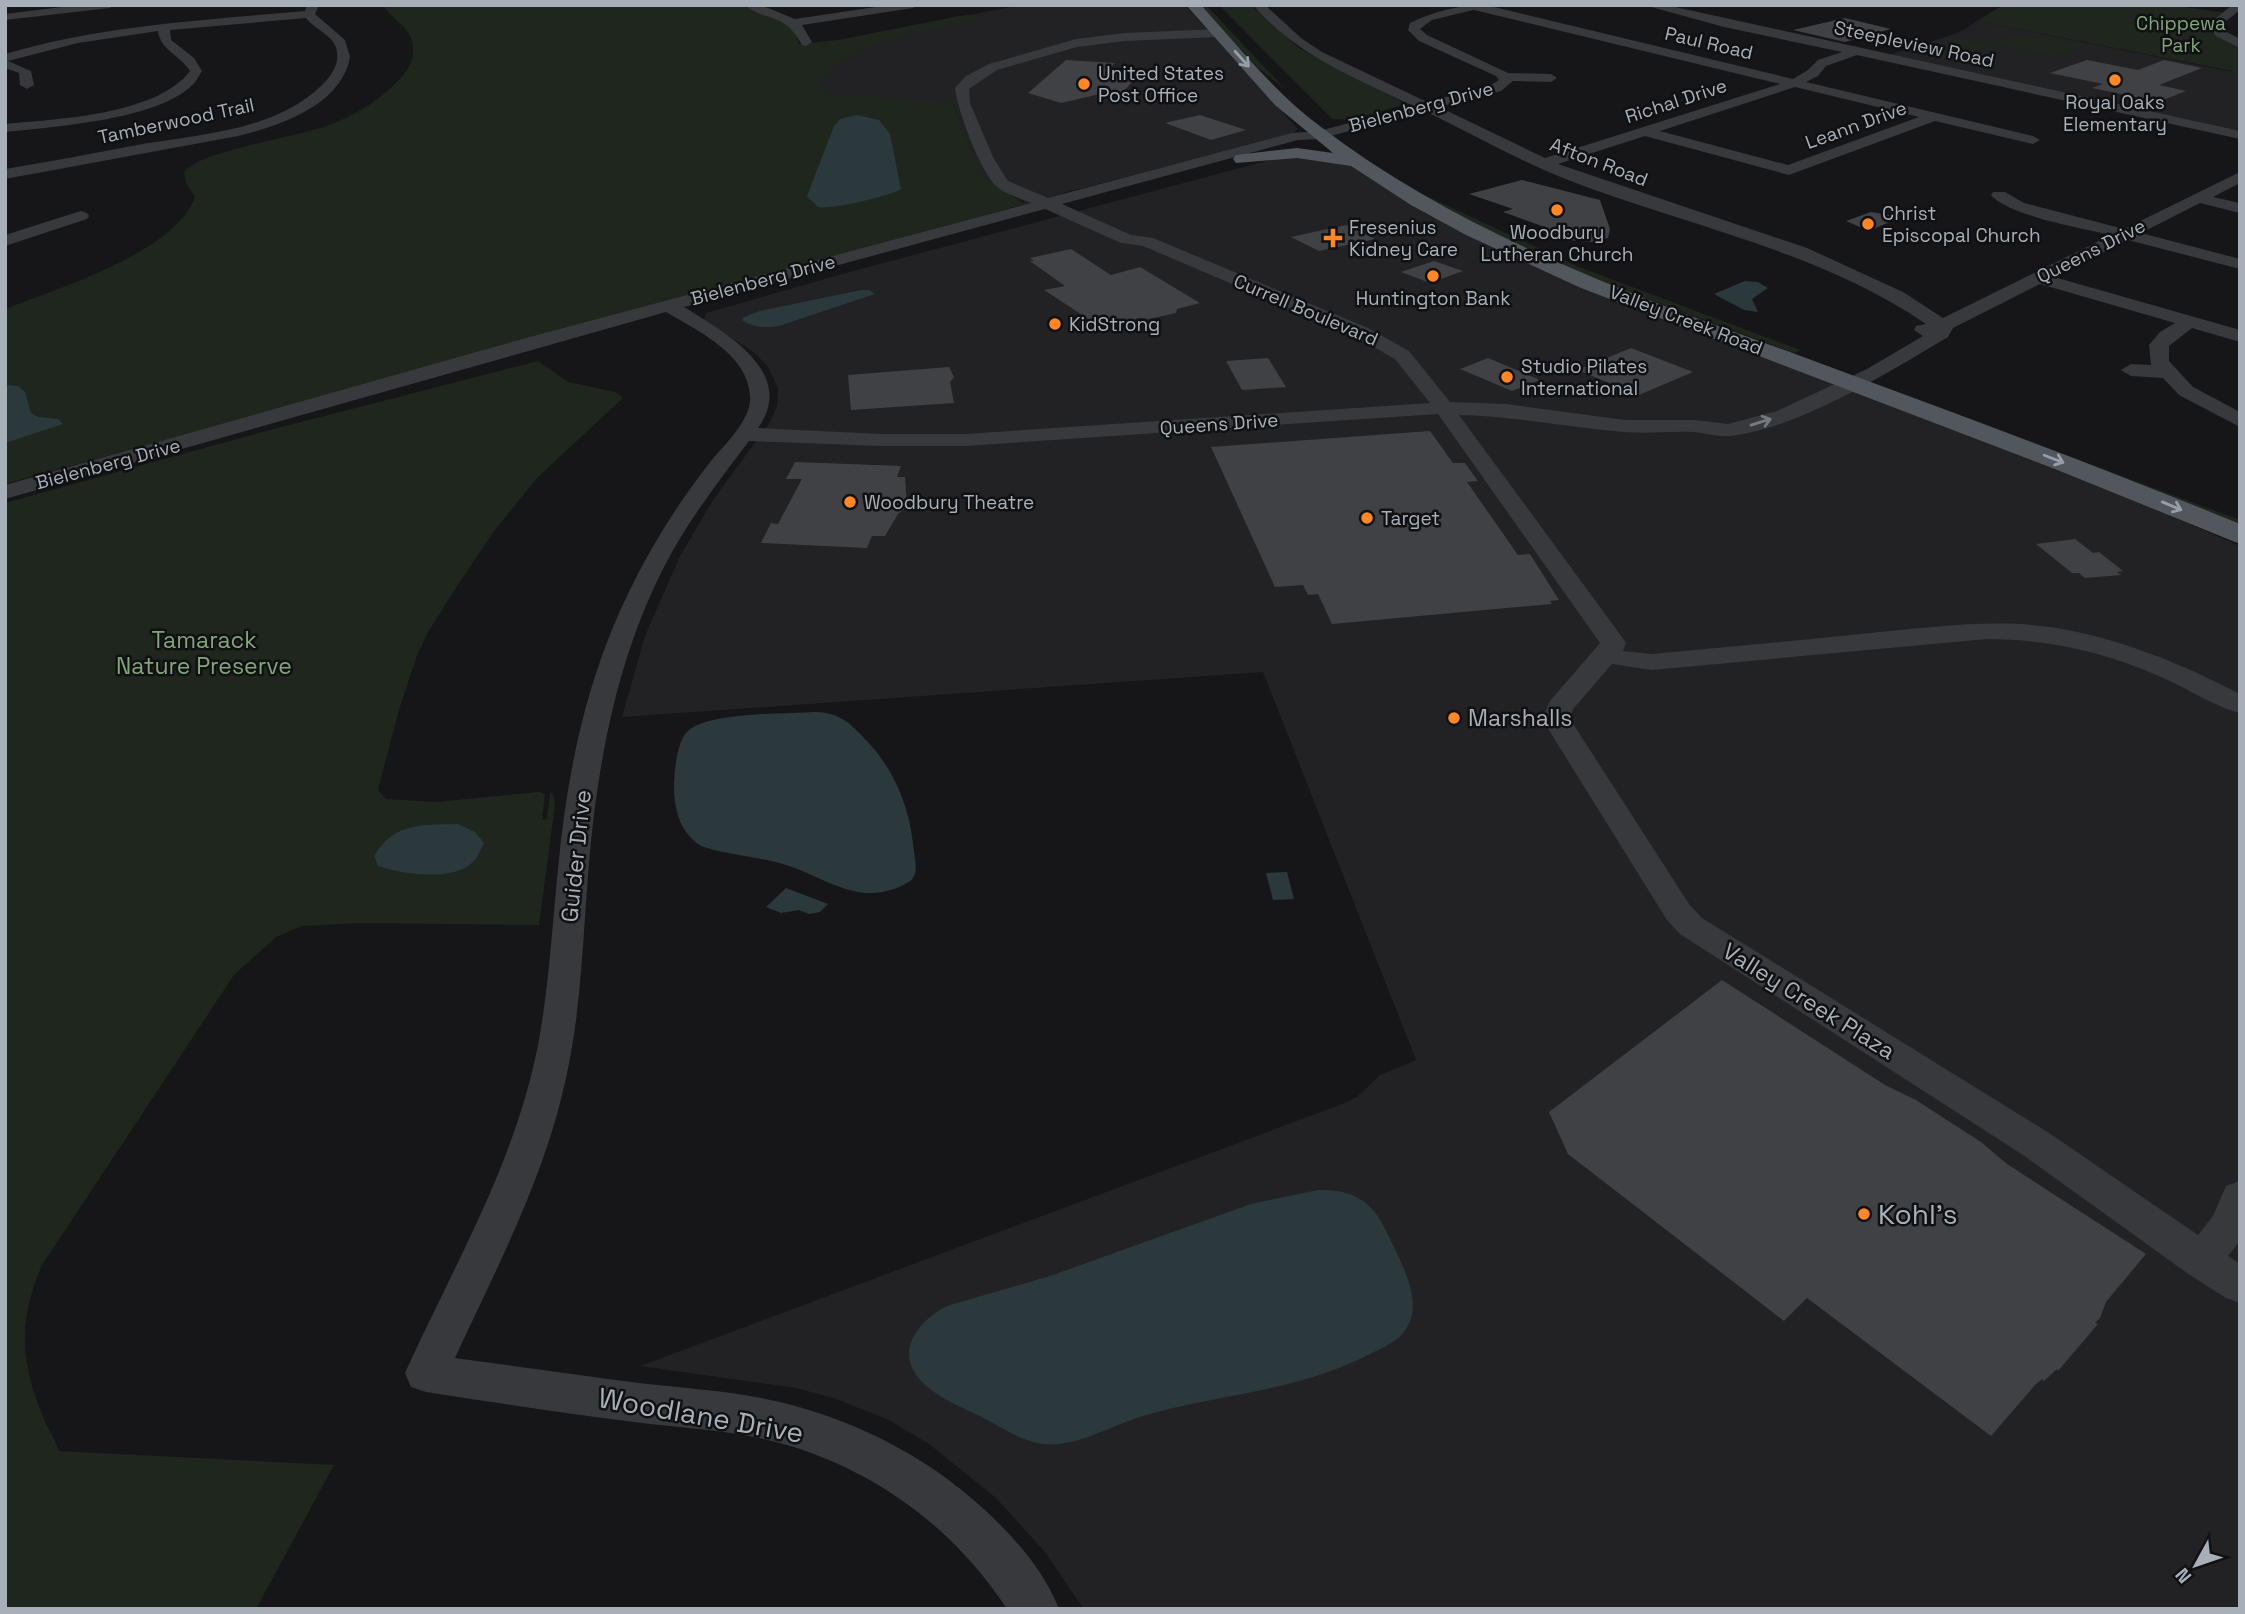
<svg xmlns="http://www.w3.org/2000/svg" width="2245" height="1614" font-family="'Space Grotesk',sans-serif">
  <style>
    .built { fill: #222225 }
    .green { fill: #1e261d }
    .water { fill: #2b393d }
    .building { fill: #404145 }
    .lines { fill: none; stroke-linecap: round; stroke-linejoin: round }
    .minor { fill: #37393d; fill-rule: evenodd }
    .major { fill: #52575d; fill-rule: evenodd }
    .oneway { stroke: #969ea7 }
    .oneway2 { stroke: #757a81 }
    .poi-dot { fill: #ff8727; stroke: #111113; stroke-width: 2.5 }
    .labels { text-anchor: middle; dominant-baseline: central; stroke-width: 5; stroke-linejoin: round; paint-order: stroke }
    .far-park-label { font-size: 19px; fill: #83a57c; stroke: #111113 }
    .far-street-label { font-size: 19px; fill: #a7b0b9; stroke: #111113 }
    .far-poi-label { font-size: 19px; fill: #a7b0b9; stroke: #111113; text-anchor: start }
    .park-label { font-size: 23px; fill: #83a57c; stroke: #111113 }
    .poi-label { font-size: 23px; fill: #a7b0b9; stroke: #111113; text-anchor: start }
    .street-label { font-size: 23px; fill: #a7b0b9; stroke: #111113 }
    .near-poi-label { font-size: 28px; fill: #a7b0b9; stroke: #111113; text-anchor: start }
    .near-street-label { font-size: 28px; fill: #a7b0b9; stroke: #111113 }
  </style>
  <rect width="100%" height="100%" fill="#161618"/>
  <path class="built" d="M 1021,5 L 1185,5 L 1298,129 L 1291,135 L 1067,192 L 1019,208 L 1025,202 L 998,188 L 981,175 L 953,104 L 812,94 L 827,43 Z
    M 1977,21 L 2233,72 L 2228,74 L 2240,77 L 2240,135 L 1882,57 L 1946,37 L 1964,30 Z
    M 1285,156 L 1347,164 L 1424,212 L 1634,309 L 2084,478 L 2240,546 L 2240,1609 L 1084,1609 L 1044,1551 L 996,1498 L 929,1444 L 887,1419 L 833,1398 L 796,1388 L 640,1366 L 1342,1104 L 1357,1097 L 1380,1075 L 1416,1060 L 1263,672 L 622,717 L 645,636 L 679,558 L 713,500 L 770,422 L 777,406 L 778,388 L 768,367 L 755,353 L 704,320 L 706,313 L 846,273 Z"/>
  <path class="green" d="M 383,5 L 740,5 C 761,13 795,19 799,44 L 838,40 L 965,15 L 980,16 L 977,20 C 939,28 828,45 819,90 L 830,94 L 952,102 L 982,176 L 1025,204 L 5,484 L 5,309 C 57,289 176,252 195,197 L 186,183 L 184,172 C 198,151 298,137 326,126 C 353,117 378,101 398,81 C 410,69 417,55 411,38 C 406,25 390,17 383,5 Z
    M 1199,5 L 1206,5 L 1285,89 L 1257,67 Z
    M 1219,5 L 1251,5 L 1299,48 L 1406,104 L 1352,120 L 1332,119 Z
    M 2003,5 L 2171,5 L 2226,13 L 2215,24 L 2240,44 L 2240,77 L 2227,74 L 2232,71 L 1977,21 Z
    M 2027,36 L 2084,45 L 2055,56 L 1986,43 L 2006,37 Z
    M 1958,39 L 1989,45 L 1988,47 L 1956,55 L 1928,49 Z
    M 1405,186 L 1579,267 L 1800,350 L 1794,353 L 1572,271 L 1529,252 Z
    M 538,361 L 568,382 L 616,392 L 623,398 L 537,478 L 494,531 L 457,586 L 427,634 L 416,658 L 399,710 L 378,790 L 386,799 L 436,802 L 539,792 L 545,794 L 542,820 L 547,819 L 550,792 L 553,794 L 555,805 L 539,925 L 361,923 L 302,926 L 276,937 L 234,975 L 42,1265 C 18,1321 20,1360 43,1417 C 48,1429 55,1439 59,1451 L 334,1465 L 256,1609 L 5,1609 L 5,503 L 262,432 Z
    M 2036,444 L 2240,520 L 2240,530 Z"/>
  <path class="water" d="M 857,115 L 879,120 L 890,134 L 901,189 C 891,196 830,210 818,207 L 807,196 L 834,126 L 840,119 Z
    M 1745,281 L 1758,282 L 1768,288 L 1752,299 L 1758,312 L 1744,310 L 1714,294 Z
    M 861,290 L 869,290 L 875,294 L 779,326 C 765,328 754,328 742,320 L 744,317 L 760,311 Z
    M 5,385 L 18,386 L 25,392 L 31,413 L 38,417 L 58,419 L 63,424 L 5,443 Z
    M 814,712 C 840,712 851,724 868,742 C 897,774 910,809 914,852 C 915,862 919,874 910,881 C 898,890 878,894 864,893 C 838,890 813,874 789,866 C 760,856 729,856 701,846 C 681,833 675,813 674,790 C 674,775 676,743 687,732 C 705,712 786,714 814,712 Z
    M 458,824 L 475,832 L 484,843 C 481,848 478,858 473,862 C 453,882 402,874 378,866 L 374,856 C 394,822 422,825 458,824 Z
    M 1287,872 L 1294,899 L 1273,900 L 1266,873 Z
    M 786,888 L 828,904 L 820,912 L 809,914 L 799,910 L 781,913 L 766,907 Z
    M 1318,1190 C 1357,1189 1375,1204 1390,1239 C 1402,1265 1424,1302 1406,1329 C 1399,1341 1384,1347 1372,1353 C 1298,1392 1221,1393 1143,1416 C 1112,1425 1076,1448 1042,1444 C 1021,1441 999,1426 980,1416 C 963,1408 943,1400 929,1388 C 891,1358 913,1324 947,1306 L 1050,1276 L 1251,1204 Z"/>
  <path class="building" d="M 1845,18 L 1891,29 L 1845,42 L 1793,30 Z
    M 1066,60 L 1115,63 L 1105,73 L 1139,75 L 1120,95 L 1100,94 L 1061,103 L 1028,93 Z
    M 2087,60 L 2138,70 L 2164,60 L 2202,68 L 2159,85 L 2186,91 L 2158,102 L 2092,88 L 2103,84 L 2050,73 Z
    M 1200,115 L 1246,130 L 1211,140 L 1165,123 Z
    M 1522,180 L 1600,200 L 1610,229 L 1608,238 L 1591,242 L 1568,240 L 1547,230 L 1550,229 L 1503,212 L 1513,209 L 1469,194 Z
    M 1871,212 L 1901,217 L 1869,231 L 1846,221 Z
    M 1346,225 L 1375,239 L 1319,251 L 1291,237 Z
    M 1071,249 L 1111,275 L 1140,267 L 1200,303 L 1177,309 L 1176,313 L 1149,319 L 1140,318 L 1102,328 L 1044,290 L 1065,286 L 1030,261 L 1034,261 L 1030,258 Z
    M 1434,261 L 1463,271 L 1430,283 L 1401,272 Z
    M 1631,348 L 1693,372 L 1639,395 L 1577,370 Z
    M 1268,358 L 1286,387 L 1242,390 L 1226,361 Z
    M 1488,358 L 1540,380 L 1512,391 L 1460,369 Z
    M 949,367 L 954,377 L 950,382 L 954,403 L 851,410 L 848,375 Z
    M 1430,431 L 1453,463 L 1465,463 L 1478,481 L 1467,482 L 1518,555 L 1530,554 L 1559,600 L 1550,601 L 1552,604 L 1332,624 L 1318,594 L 1308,595 L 1303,585 L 1275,587 L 1211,447 Z
    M 795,462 L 901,466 L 897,477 L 905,477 L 907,507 L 898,514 L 885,536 L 872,536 L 867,548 L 761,543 L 771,523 L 778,524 L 802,479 L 786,479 Z
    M 2075,539 L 2093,553 L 2099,552 L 2123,571 L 2117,572 L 2121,575 L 2085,578 L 2079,573 L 2072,573 L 2036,544 Z
    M 1722,980 L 1885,1085 L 1916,1100 L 1981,1142 L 2007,1164 L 2146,1254 L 2106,1302 L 2100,1318 L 2095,1323 L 2098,1324 L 2058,1371 L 2057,1369 L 2044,1381 L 2042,1379 L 2035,1385 L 1991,1436 L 1807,1298 L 1784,1321 L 1568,1154 L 1549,1112 Z"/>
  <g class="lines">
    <path class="minor" d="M 78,5 L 115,5 L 110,8 L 5,20 L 5,14 Z
      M 307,5 L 319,5 L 315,14 L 345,40 L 350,57 C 342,105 279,126 238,136 L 5,179 L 5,169 C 47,162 90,154 132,146 C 195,134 273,133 322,85 C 331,76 339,65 337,52 C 336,36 315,30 306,18 L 170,30 L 171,40 L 194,58 L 202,71 C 198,77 195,84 189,88 C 152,120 53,127 5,132 L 5,124 C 57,119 157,115 190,71 C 180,55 160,50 158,31 L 78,43 L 8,61 L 31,71 L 34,85 L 27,89 L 20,85 L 19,73 L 5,68 L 5,54 C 103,25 204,20 305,11 Z
      M 744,5 L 761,5 L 795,19 L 889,5 L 918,5 L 913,8 L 802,25 L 812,42 L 806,46 L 802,45 C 783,11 768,23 744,5 Z
      M 1253,5 L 1265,5 L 1301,38 L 1322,52 L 1427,102 L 1491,85 L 1499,80 L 1496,76 L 1419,41 L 1408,30 L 1410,23 C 1434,11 1460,5 1486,5 L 1793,79 L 1808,70 L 1818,60 L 1842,52 L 1724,27 L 1644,5 L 1666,5 L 2240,131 L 2240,139 L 1857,55 L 1826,66 L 1818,76 L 1806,82 L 2033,136 L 2040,140 L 2033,144 L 1935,121 L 1789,175 L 1645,136 L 1558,164 L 1807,248 L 1903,292 L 1943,318 L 2111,235 C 2082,228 2009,216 1991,195 L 1993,192 L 2005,192 L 2024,203 L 2124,229 L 2240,172 L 2240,183 L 2213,197 L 2240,203 L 2240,213 L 2200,203 L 2141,233 L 2240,259 L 2240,269 L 2128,240 L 2054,277 L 2240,330 L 2240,342 L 2192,328 L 2169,346 L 2169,361 L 2193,387 L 2240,412 L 2240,427 L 2179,395 L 2163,378 L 2131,376 L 2121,370 L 2131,364 L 2151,365 L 2149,345 L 2160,332 L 2175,323 L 2040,284 L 1953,328 L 1948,337 C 1889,372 1798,429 1730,436 C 1718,437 1705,433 1693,432 C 1670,431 1647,434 1624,432 C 1569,428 1515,416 1459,415 L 1622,637 L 1626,643 L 1623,651 L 1652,654 C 1728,647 1804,640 1880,632 C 1936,627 1993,619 2050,627 C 2117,637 2180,663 2240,694 L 2240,713 C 2213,706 2187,688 2161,677 C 2105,652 2048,639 1987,639 L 1652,670 L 1612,664 L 1573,709 L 1570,719 L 1689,904 L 1702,918 L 2049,1133 L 2198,1235 L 2213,1216 L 2226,1186 L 2240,1181 L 2240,1241 L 2228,1256 L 2240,1264 L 2240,1303 L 2226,1298 L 2187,1273 L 2023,1155 L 1680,934 L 1667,920 L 1542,719 L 1550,701 L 1600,643 L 1438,414 L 965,446 L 881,446 L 749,441 C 725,473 700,505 679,540 C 627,627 603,731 592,832 C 583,914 584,997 566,1078 C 545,1177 497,1267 455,1358 C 516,1366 578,1375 639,1383 C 680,1388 721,1390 761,1398 C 844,1414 924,1453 986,1511 C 1016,1539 1044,1571 1059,1609 L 1007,1609 C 951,1523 864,1462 764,1439 C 724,1430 683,1428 642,1423 C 570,1414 498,1403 426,1392 L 411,1387 L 405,1373 C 454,1265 515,1163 538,1045 C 549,987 552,928 558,869 C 565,793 579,716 606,645 C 632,577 667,517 711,461 C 725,444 752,419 750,396 C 748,354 698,331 666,312 L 5,499 L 5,485 L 526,338 L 1031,203 C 1021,198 1004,194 996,186 C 980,171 957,109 955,88 L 966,76 L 989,64 L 1076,39 L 1125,33 L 1219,29 L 1225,33 L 1219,37 L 1125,41 L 1077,47 L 997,70 L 969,89 L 970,103 L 994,159 L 1008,181 L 1048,198 L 1292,133 L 1319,131 L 1413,106 C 1355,78 1296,55 1253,5 ZM 1473,10 L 1474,10 L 1780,84 L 1545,158 L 1439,107 L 1501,91 L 1513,81 L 1551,82 L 1557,78 L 1551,74 L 1508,73 L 1427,35 L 1420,29 L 1432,20 ZM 1795,87 L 1919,117 L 1788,165 L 1660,131 ZM 1425,111 C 1470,133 1516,159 1563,178 C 1685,226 1816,249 1926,324 L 1916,326 L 1914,330 L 1923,336 L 1867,369 L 1777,411 L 1728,424 L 1694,420 L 1625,420 L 1506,404 L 1450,402 L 1409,351 L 1368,328 L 1153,238 L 1131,235 L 1062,204 L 1298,140 L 1319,139 ZM 1045,209 L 1121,243 L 1143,246 L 1354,336 L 1395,359 L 1430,403 L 965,434 L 881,434 L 758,428 C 798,372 724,332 684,307 Z
      M 2232,5 L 2240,5 L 2240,10 L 2221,25 L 2225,31 L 2240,39 L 2240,48 L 2216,36 L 2209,24 Z
      M 81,211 L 87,213 L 89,216 L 87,219 L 5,246 L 5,235 Z"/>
    <path class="major" d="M 1186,5 L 1201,5 C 1239,47 1275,93 1321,127 C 1463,235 1632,295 1798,355 C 1946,410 2094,464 2240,524 L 2240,544 L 2055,469 L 1581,288 L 1466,235 L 1411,205 L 1351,166 L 1297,158 L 1236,163 L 1233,159 L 1236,155 L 1297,148 L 1333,153 L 1275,105 Z"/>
  </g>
  <defs><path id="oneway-shaft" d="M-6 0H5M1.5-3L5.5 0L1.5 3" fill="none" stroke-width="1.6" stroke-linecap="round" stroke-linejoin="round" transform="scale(1.75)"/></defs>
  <g class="oneway">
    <use href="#oneway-shaft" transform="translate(1242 59) rotate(48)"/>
    <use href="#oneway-shaft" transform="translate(2054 459) rotate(21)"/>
    <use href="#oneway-shaft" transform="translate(2172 506) rotate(23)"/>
  </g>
  <use class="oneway2" href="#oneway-shaft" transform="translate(1761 422) rotate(-17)"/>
  <g class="poi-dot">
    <circle cx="2115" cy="80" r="7"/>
    <circle cx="1084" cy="84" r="7"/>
    <circle cx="1557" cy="210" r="7"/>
    <circle cx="1868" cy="224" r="7"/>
    <path d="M1329.5 227.5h7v7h7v7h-7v7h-7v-7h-7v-7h7z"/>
    <circle cx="1433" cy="276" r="7"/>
    <circle cx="1055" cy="324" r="7"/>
    <circle cx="1507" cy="377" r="7"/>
    <circle cx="850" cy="502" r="7"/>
    <circle cx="1367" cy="518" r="7"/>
    <circle cx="1454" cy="718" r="7"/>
    <circle cx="1864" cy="1214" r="7"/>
  </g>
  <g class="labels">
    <g class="far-park-label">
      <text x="2181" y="23">Chippewa<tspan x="2181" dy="22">Park</tspan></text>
    </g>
    <g class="far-street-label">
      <text transform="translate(1709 43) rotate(13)">Paul Road</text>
      <text transform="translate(1914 44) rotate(12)">Steepleview Road</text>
      <text transform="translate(1676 101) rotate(-18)">Richal Drive</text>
      <text transform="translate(1421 107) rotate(-15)">Bielenberg Drive</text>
      <text transform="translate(176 121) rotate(-12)">Tamberwood Trail</text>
      <text transform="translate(1856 125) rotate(-20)">Leann Drive</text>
      <text transform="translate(1599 162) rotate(21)">Afton Road</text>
      <text transform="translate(2091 251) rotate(-27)">Queens Drive</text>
      <text transform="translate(763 280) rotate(-15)">Bielenberg Drive</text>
      <text transform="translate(1306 310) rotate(23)">Currell Boulevard</text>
      <text transform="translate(1686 320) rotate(21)">Valley Creek Road</text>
      <text transform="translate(1219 424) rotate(-4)">Queens Drive</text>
      <text transform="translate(108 464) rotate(-15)">Bielenberg Drive</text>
    </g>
    <g class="far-poi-label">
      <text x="1098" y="73">United States<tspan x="1098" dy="22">Post Office</tspan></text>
      <text x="2115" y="102" text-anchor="middle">Royal Oaks<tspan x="2115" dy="22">Elementary</tspan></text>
      <text x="1882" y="213">Christ<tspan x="1882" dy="22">Episcopal Church</tspan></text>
      <text x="1349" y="227">Fresenius<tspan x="1349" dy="22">Kidney Care</tspan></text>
      <text x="1557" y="232" text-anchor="middle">Woodbury<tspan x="1557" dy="22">Lutheran Church</tspan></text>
      <text x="1433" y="298" text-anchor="middle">Huntington Bank</text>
      <text x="1069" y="324">KidStrong</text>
      <text x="1521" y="366">Studio Pilates<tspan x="1521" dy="22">International</tspan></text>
      <text x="864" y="502">Woodbury Theatre</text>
      <text x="1381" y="518">Target</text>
    </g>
    <g class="park-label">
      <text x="204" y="640">Tamarack<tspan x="204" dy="26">Nature Preserve</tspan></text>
    </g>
    <g class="poi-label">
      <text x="1468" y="718">Marshalls</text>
    </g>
    <g class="street-label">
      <text transform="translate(576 856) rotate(-84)">Guider Drive</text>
      <text transform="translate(1809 1001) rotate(32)">Valley Creek Plaza</text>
    </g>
    <g class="near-poi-label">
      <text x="1878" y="1214">Kohl's</text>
    </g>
    <g class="near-street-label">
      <text transform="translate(701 1415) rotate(10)">Woodlane Drive</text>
    </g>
  </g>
  <rect width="2245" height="1614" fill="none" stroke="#a7b0b9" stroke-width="14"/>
  <g transform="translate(2196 1565) rotate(230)" stroke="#111113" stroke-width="5" paint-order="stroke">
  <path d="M0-5L12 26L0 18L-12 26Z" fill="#a7b0b9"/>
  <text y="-10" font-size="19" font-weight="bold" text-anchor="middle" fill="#a7b0b9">N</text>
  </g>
</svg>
